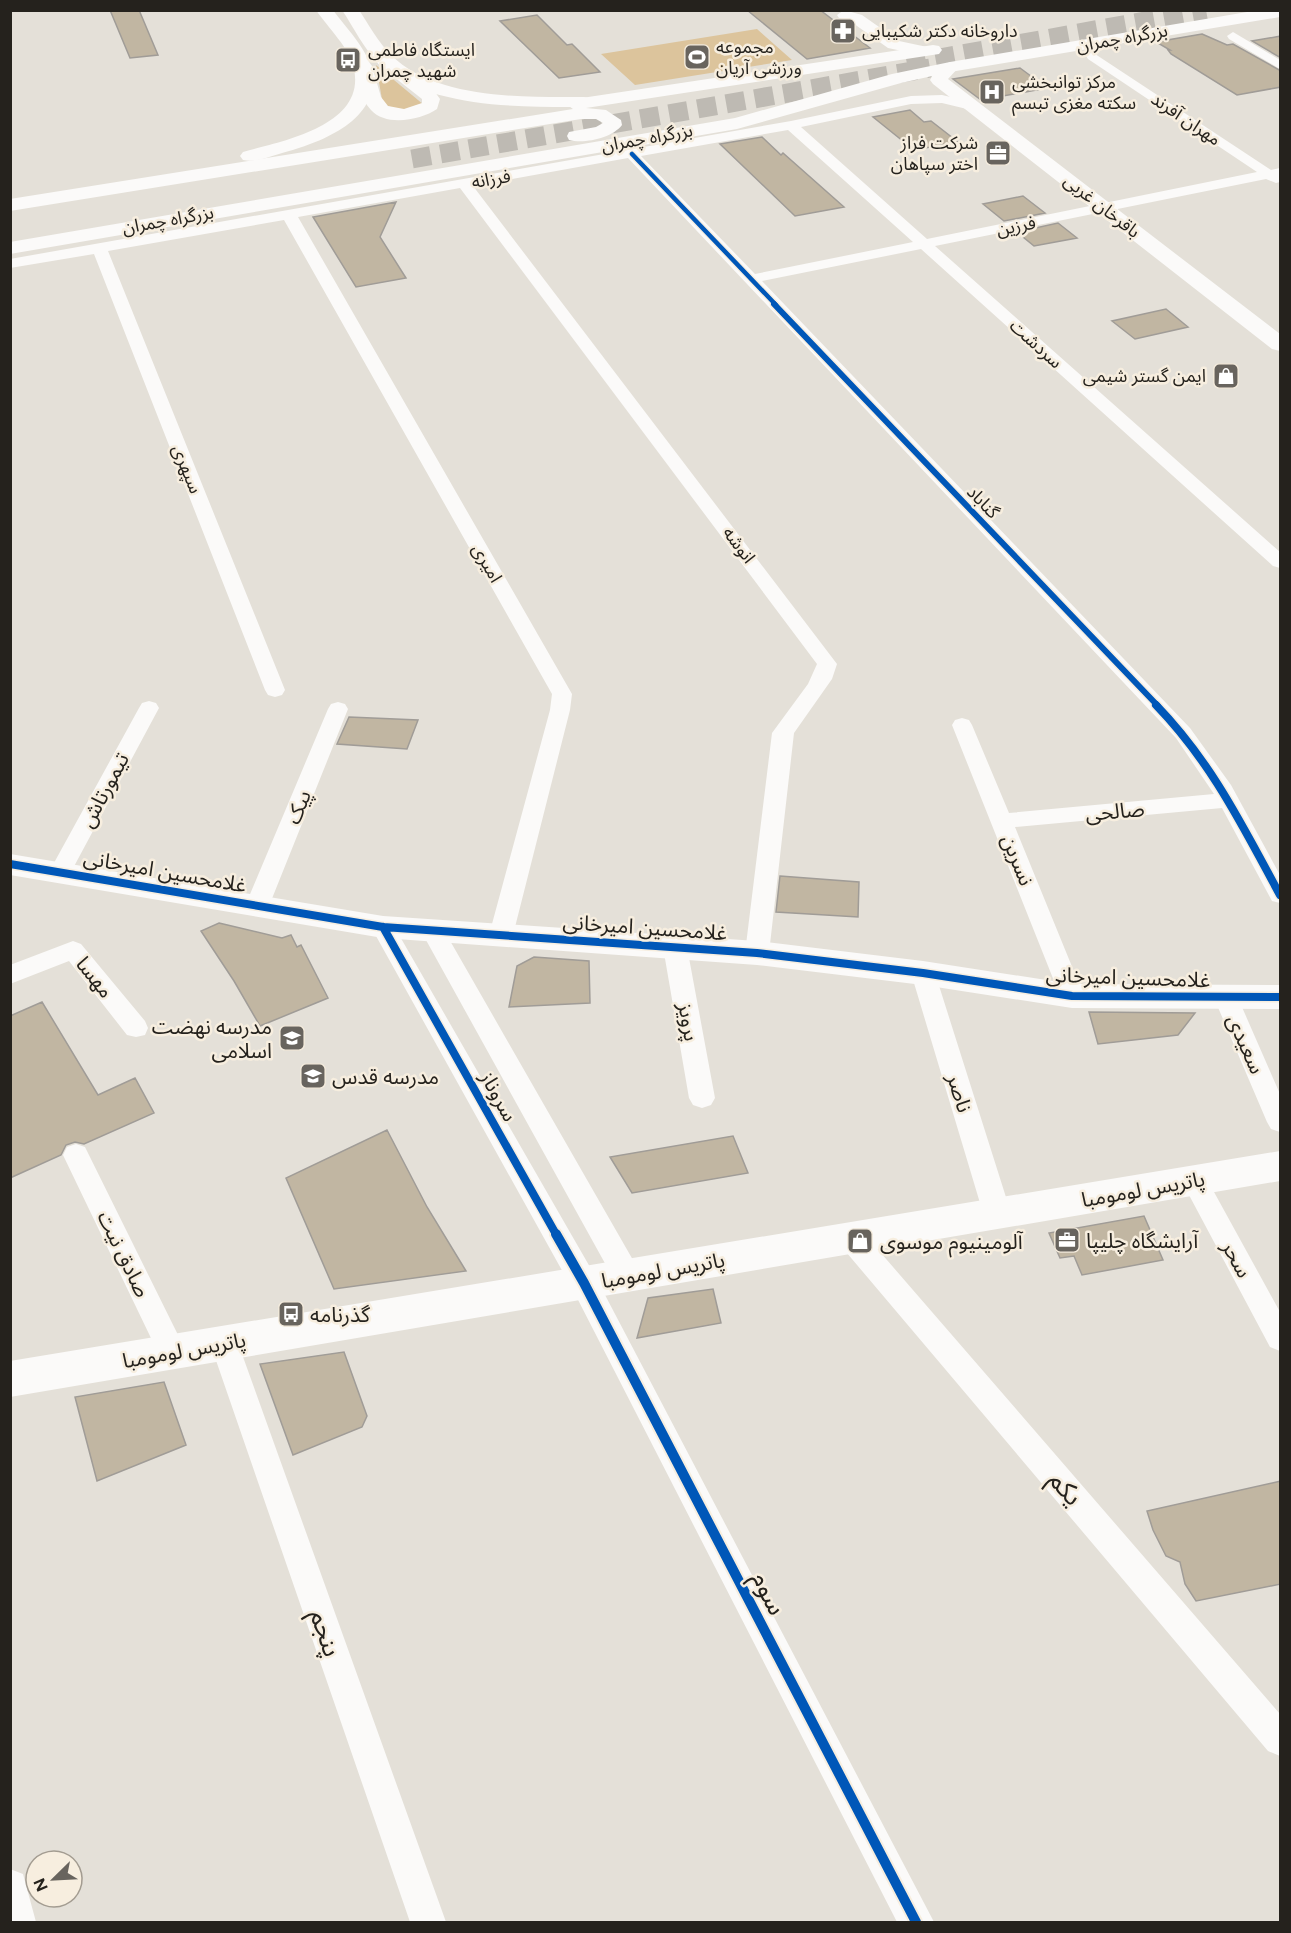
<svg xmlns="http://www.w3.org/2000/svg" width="1291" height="1933" font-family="Figtree,'Noto Sans Arabic',sans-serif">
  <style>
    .green { fill: #dcc49c }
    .building { fill: #c1b6a2; stroke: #a09c97; stroke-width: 1.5 }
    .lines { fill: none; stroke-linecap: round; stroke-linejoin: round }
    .trunk-tunnel { stroke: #bebab3; stroke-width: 19; stroke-dasharray: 19 10; stroke-linecap: butt }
    .minor { fill: #fbfaf9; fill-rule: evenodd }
    .tertiary { fill: #fbfaf9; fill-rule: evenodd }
    .secondary { fill: #fbfaf9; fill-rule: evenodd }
    .primary { fill: #fbfaf9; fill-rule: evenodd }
    .trunk { fill: #fbfaf9; fill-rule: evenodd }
    .cycleway-far3-casing { stroke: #f7eedf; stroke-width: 7 }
    .cycleway-far2-casing { stroke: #f7eedf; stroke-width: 9 }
    .cycleway-far1-casing { stroke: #f7eedf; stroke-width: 11 }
    .cycleway-casing { stroke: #f7eedf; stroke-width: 14 }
    .cycleway-far3 { stroke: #0057b8; stroke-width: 4.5 }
    .cycleway-far2 { stroke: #0057b8; stroke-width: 6 }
    .cycleway-far1 { stroke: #0057b8; stroke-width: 8 }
    .cycleway { stroke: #0057b8; stroke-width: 10 }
    .labels { text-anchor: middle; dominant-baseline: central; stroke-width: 5; stroke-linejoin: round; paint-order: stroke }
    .far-poi-label { font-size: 18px; fill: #25221d; stroke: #f7eedf; text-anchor: start }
    .far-street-label { font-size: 18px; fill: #25221d; stroke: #f7eedf }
    .street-label { font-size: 21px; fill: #25221d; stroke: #f7eedf }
    .poi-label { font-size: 21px; fill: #25221d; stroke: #f7eedf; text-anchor: start }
    .near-street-label { font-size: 26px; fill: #25221d; stroke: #f7eedf }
  </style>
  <rect width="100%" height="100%" fill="#e4e0d8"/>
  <path class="green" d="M 757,29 L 792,60 L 635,85 L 601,54 Z
    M 376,65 L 424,105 L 410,112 L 383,105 Z"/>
  <path class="building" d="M 110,10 L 139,10 L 158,55 L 130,58 Z
    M 747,10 L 820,10 L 870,48 L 807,59 Z
    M 537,15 L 567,45 L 572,44 L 600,72 L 559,78 L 500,21 Z
    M 1202,34 L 1227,45 L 1233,44 L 1281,71 L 1281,87 L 1237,95 L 1171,54 L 1168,50 L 1170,50 L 1156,42 Z
    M 1281,36 L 1281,58 L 1252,41 Z
    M 1020,68 L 1047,88 L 981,100 L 953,79 Z
    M 910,110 L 924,122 L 931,121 L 958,142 L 914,150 L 873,117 Z
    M 762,137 L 781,155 L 783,153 L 844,207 L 795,216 L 720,144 Z
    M 1023,196 L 1045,213 L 1004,221 L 983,204 Z
    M 396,202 L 380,237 L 406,278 L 356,287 L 313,217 Z
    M 1058,223 L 1077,238 L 1034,246 L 1017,232 Z
    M 1166,309 L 1188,327 L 1135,339 L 1112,321 Z
    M 349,717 L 418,720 L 407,749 L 337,744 Z
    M 780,876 L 859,882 L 858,917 L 776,912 Z
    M 219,923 L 282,938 L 291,935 L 297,947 L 301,945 L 328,998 L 260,1026 L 234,981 L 201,931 Z
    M 534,957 L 589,961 L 590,1003 L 509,1007 L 517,966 Z
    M 42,1002 L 98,1095 L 135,1078 L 154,1113 L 84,1144 L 75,1142 L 66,1145 L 61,1155 L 10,1178 L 10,1016 Z
    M 1089,1012 L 1195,1013 L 1178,1035 L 1098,1044 Z
    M 387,1130 L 427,1207 L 466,1271 L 334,1289 L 286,1178 Z
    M 733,1136 L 748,1173 L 632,1193 L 610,1157 Z
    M 1144,1216 L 1163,1260 L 1082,1275 L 1074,1256 L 1060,1258 L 1049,1233 Z
    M 713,1289 L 721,1323 L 637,1338 L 648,1298 Z
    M 344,1352 L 367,1416 L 362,1427 L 293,1455 L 260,1364 Z
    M 164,1382 L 186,1445 L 97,1481 L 75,1397 Z
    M 1281,1481 L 1281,1584 L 1196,1601 L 1185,1584 L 1180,1562 L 1166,1556 L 1153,1530 L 1147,1511 Z"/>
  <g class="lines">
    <path class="trunk-tunnel" d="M 907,64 L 1206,10
      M 412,159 L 930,68"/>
    <path class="minor" d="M 1233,32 L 1280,60 L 1280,69 L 1229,39 L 1227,36 Z
      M 1092,52 L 1271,170 L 1280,168 L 1280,182 L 1276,183 L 1266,179 L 935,246 L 1280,552 L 1280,568 L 1273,566 L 921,249 L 762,281 L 1190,728 L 1231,785 L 1280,875 L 1280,903 L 1272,901 L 1222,808 L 1015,827 L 1084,996 L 1081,1003 L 1072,1005 L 1063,1003 L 1060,996 L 952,725 L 955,720 L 962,718 L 969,720 L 972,725 L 1009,813 L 1214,794 L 1176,738 L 628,158 L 473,186 L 837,664 L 832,679 L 794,733 L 769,953 L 765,959 L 757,962 L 749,959 L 745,953 L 772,733 L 808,684 L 817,664 L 460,188 L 298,217 L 572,694 L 570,710 L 513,935 L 509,941 L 501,944 L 493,941 L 489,935 L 550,710 L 552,694 L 284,220 L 108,251 L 285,690 L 282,695 L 275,697 L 268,695 L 265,690 L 94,254 L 10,268 L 10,259 L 791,121 L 911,96 L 942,95 L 976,103 L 978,106 L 971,110 L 942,103 L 911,104 L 801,127 L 927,239 L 1257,172 L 1088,59 L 1086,56 ZM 788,130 L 913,242 L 755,274 L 641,156 Z
      M 149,701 L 156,703 L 159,708 L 71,872 L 68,878 L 60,880 L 52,878 L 49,872 L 139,708 L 142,703 Z
      M 338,702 L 345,704 L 348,709 L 269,906 L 265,912 L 257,914 L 249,912 L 245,906 L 328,709 L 331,704 Z
      M 383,918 L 391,921 L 594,1274 L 934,1922 L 897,1922 L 574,1292 L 371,927 L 375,921 Z
      M 433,922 L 441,925 L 637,1267 L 641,1276 L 637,1285 L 627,1288 L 617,1285 L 421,931 L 425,925 Z
      M 675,938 L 683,941 L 687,947 L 715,1098 L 711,1105 L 702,1108 L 693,1105 L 689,1098 L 663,947 L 667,941 Z
      M 73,941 L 81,944 L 145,1021 L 148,1028 L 145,1035 L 136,1037 L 127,1035 L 69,961 L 10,984 L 10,965 Z
      M 923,964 L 932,967 L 935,973 L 1011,1213 L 1007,1221 L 997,1224 L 987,1221 L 983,1213 L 911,973 L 914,967 Z
      M 1226,989 L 1235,991 L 1238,998 L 1280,1094 L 1280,1132 L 1271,1129 L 1267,1122 L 1214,998 L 1217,991 Z
      M 76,1144 L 85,1147 L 182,1343 L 186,1352 L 182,1361 L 172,1365 L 162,1361 L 63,1155 L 67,1147 Z
      M 1194,1169 L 1203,1172 L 1280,1312 L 1280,1351 L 1270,1347 L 1181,1180 L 1185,1172 Z
      M 851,1226 L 861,1230 L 1280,1714 L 1280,1756 L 1268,1751 L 841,1246 L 837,1238 L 841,1230 Z
      M 224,1330 L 234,1334 L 238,1343 L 446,1922 L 410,1922 L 210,1343 L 214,1334 Z
      M 10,1869 L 23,1874 L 36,1922 L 10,1922 Z"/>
    <path class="tertiary" d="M 844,10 L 862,15 L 899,41 L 932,48 L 934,51 L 926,56 L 888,48 L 850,21 L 839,18 L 837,15 Z
      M 10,854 L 383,916 L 757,941 L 923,961 L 1072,984 L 1280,985 L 1280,1009 L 1072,1008 L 923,985 L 757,965 L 383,938 L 10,875 Z"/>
    <path class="secondary" d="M 386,57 L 392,58 L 435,92 L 440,99 L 437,109 C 421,120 386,127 371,110 C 360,99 359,80 354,66 L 357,62 L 369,62 L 372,66 L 381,97 L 388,106 L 404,109 L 422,103 L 422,99 L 380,66 L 377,62 L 380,58 Z
      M 950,62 L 956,63 L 959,67 L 948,79 L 1280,334 L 1280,351 L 1272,349 L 933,84 L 930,80 L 936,69 Z
      M 1280,1151 L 1280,1181 L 10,1397 L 10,1361 Z"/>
    <path class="primary" d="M 316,10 L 333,10 C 345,27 366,47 371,68 C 384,121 317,144 279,154 C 268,157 255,163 243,160 L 240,156 L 243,152 C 282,141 366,126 354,69 C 350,48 328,28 316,10 Z
      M 342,10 L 359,10 C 369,25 378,42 391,55 C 436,100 525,97 584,97 L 590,98 L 593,102 L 590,106 L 584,107 C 521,107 429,109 379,64 C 364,49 354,28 342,10 Z"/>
    <path class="trunk" d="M 1259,10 L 1280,10 L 1280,17 L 950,72 L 901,83 L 737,129 L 10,254 L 10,242 L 735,118 L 892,74 L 950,62 Z
      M 933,45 L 939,46 L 942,50 L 939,54 L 586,108 L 606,110 L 621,120 L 622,125 C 612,138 585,144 569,140 L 567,136 L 569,132 L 596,127 L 603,123 L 596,119 L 581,119 L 10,211 L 10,199 L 573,109 L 566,104 L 569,100 L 575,99 Z"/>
    <g class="cycleway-far3-casing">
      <path id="cycleway-far3" d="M 632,154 L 776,305"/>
    </g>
    <g class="cycleway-far2-casing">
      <path id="cycleway-far2" d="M 774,304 L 1158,706"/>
    </g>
    <g class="cycleway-far1-casing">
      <path id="cycleway-far1" d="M 1156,705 C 1212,763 1242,825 1280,895
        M 10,864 L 383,927 L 757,953 L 923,973 L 1072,996 L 1280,997
        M 383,927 L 557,1236"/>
    </g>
    <g class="cycleway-casing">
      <path id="cycleway" d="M 556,1234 L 584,1283 L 916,1922"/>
    </g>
    <use href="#cycleway-far3" class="cycleway-far3"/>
    <use href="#cycleway-far2" class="cycleway-far2"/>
    <use href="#cycleway-far1" class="cycleway-far1"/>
    <use href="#cycleway" class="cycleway"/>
  </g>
  <defs>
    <g id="pharmacy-square" transform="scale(1.35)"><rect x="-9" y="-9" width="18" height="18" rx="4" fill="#68645e" stroke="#f7eedf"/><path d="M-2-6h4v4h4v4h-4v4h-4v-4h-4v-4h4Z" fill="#fff"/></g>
    <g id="stadium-square" transform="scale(1.35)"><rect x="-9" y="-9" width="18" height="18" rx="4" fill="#68645e" stroke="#f7eedf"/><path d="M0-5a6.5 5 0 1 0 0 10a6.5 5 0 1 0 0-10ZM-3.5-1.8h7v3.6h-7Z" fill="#fff"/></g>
    <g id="bus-square" transform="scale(1.35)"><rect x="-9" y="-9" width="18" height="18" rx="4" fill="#68645e" stroke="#f7eedf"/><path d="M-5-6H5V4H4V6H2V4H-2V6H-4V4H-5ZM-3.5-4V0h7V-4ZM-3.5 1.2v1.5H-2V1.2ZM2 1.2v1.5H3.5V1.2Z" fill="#fff"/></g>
    <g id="hospital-square" transform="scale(1.35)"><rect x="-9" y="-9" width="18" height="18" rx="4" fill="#68645e" stroke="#f7eedf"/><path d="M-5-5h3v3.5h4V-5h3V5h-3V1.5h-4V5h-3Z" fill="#fff"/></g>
    <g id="office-square" transform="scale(1.35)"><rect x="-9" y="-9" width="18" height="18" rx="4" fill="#68645e" stroke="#f7eedf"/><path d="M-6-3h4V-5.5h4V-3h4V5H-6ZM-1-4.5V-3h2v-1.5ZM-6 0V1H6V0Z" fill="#fff"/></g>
    <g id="shop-square" transform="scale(1.35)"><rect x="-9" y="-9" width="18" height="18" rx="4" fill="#68645e" stroke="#f7eedf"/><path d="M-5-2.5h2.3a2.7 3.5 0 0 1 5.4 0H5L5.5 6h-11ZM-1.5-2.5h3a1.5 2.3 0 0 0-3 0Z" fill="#fff"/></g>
    <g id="school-square" transform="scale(1.35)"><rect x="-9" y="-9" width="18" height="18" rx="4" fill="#68645e" stroke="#f7eedf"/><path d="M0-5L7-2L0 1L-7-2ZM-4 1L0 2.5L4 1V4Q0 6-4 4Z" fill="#fff"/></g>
  </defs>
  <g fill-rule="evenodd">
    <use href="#pharmacy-square" x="843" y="31"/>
    <use href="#stadium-square" x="697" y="57"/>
    <use href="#bus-square" x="348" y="60"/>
    <use href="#hospital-square" x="992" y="92"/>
    <use href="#office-square" x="998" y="153"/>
    <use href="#shop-square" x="1226" y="376"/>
    <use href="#school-square" x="292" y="1038"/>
    <use href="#school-square" x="313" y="1076"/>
    <use href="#office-square" x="1067" y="1240"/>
    <use href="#shop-square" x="860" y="1241"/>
    <use href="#bus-square" x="291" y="1314"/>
  </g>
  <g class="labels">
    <g class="far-poi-label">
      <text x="862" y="31">داروخانه دکتر شکیبایی</text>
      <text x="716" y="47">مجموعه<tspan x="716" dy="21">ورزشی آریان</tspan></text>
      <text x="368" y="50">ایستگاه فاطمی<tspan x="368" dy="21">شهید چمران</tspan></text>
      <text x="1012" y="82">مرکز توانبخشی<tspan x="1012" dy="21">سکته مغزی تبسم</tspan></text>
      <text x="978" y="143" text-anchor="end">شرکت فراز<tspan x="978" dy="21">اختر سپاهان</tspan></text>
      <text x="1206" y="376" text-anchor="end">ایمن گستر شیمی</text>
    </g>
    <g class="far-street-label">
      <text transform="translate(1122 38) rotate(-10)">بزرگراه چمران</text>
      <text transform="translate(1186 119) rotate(34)">مهران آفرند</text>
      <text transform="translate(647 138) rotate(-10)">بزرگراه چمران</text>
      <text transform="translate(491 179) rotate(-10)">فرزانه</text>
      <text transform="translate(1102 206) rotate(38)">باقرخان غربی</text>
      <text transform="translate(168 220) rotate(-10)">بزرگراه چمران</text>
      <text transform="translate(1016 226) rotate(-11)">فرزین</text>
      <text transform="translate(1036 344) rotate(42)">سردشت</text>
      <text transform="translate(187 469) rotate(68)">سپهری</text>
      <text transform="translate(983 502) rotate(46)">گناباد</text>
      <text transform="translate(739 545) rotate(53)">انوشه</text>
      <text transform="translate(487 563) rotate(60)">امیری</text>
    </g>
    <g class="street-label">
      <text transform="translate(104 790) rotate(-62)">تیمورتاش</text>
      <text transform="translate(298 807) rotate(-68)">پیک</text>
      <text transform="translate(1115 811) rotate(-5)">صالحی</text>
      <text transform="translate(1018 860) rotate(68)">نسرین</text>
      <text transform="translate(165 871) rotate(10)">غلامحسین امیرخانی</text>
      <text transform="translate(645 927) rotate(4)">غلامحسین امیرخانی</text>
      <text transform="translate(95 977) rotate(51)">مهسا</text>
      <text transform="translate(1128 977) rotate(2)">غلامحسین امیرخانی</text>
      <text transform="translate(689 1022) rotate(80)">پرویز</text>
      <text transform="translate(1246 1044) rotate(66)">سعیدی</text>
      <text transform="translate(960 1093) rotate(73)">ناصر</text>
      <text transform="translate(499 1096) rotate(61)">سروناز</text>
      <text transform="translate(1143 1189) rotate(-10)">پاتریس لومومبا</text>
      <text transform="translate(124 1254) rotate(64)">صادق نیت</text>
      <text transform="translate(1237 1259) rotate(61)">سحر</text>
      <text transform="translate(663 1270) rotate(-10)">پاتریس لومومبا</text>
      <text transform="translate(184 1350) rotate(-10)">پاتریس لومومبا</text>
    </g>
    <g class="poi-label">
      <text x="272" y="1026" text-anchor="end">مدرسه نهضت<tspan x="272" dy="24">اسلامی</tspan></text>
      <text x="332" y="1076">مدرسه قدس</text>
      <text x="1086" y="1240">آرایشگاه چلیپا</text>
      <text x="880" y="1241">آلومینیوم موسوی</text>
      <text x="310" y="1314">گذرنامه</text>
    </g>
    <g class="near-street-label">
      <text transform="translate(1066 1488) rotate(49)">یکم</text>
      <text transform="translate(769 1593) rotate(63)">سوم</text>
      <text transform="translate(326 1633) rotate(71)">پنجم</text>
    </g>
  </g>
  <rect width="1291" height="1933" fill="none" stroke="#25221d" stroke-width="24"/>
  <g transform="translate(54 1879) rotate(246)"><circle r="28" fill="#f7eedf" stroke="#a39c91" stroke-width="1.5"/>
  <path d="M0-4.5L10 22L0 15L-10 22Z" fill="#68645e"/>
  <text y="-9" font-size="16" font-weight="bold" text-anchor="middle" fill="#25221d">N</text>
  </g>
</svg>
